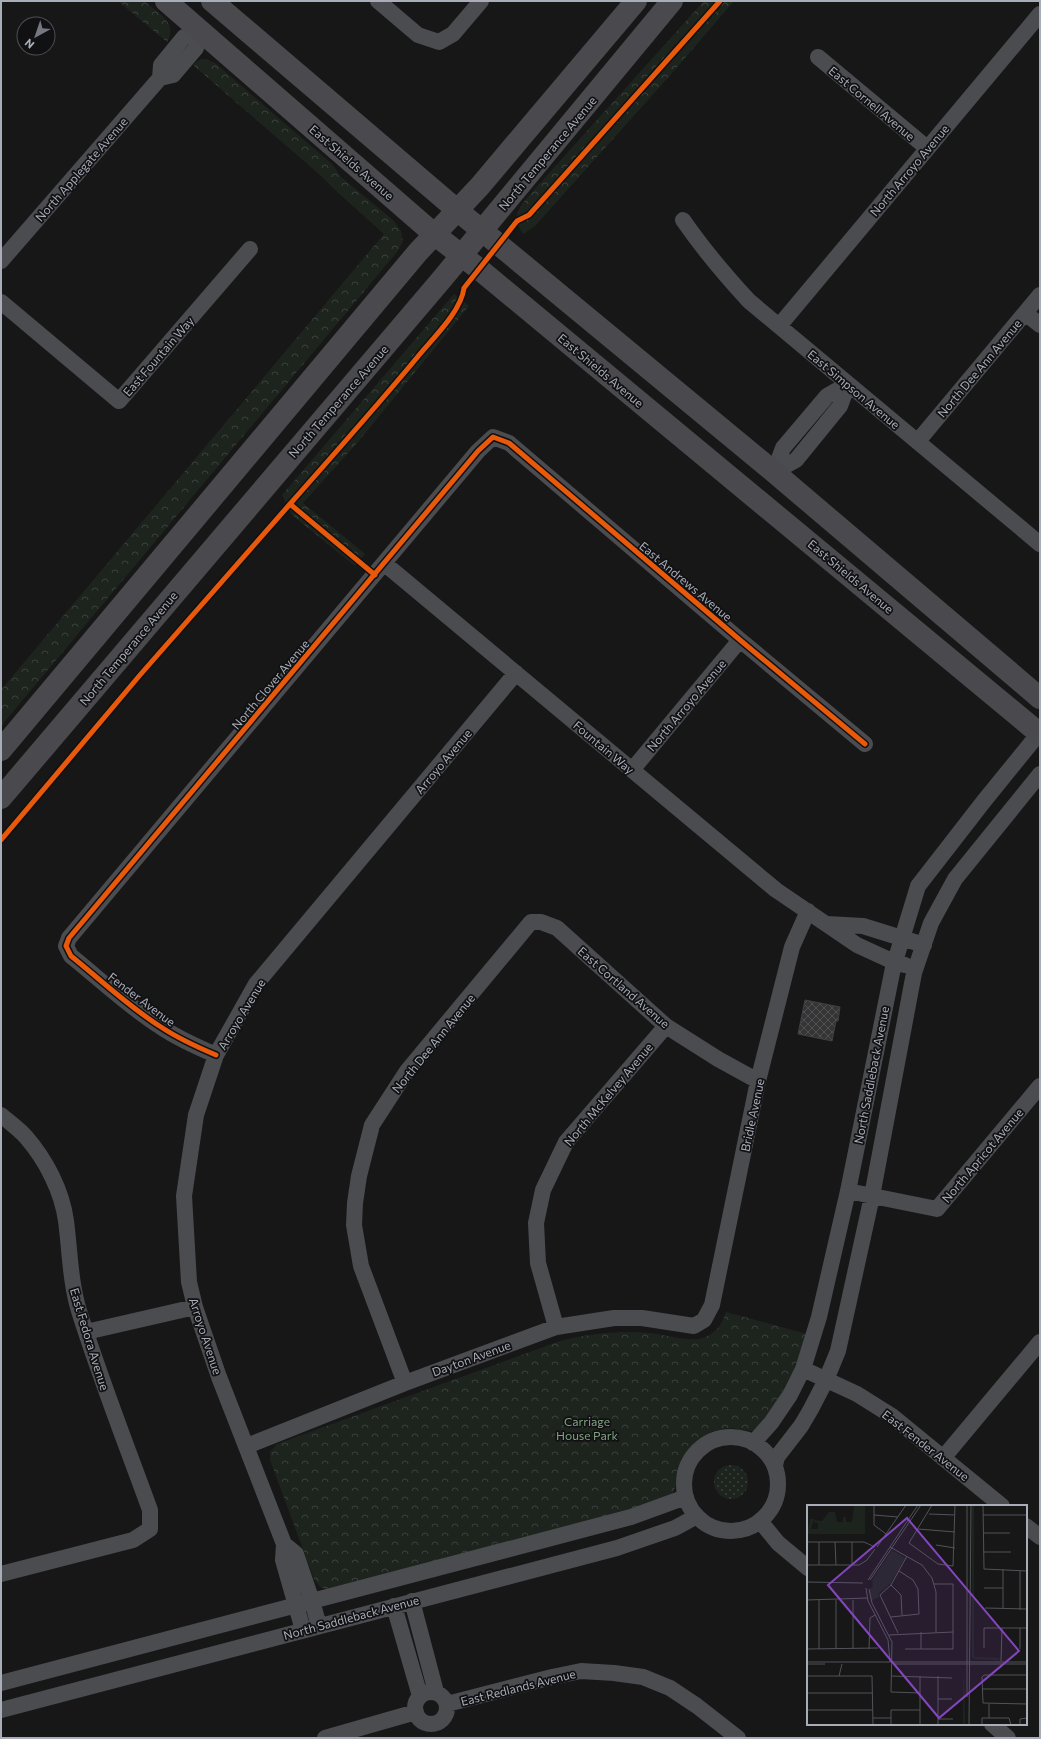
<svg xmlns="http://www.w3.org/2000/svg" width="1041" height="1739" font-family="Commissioner,sans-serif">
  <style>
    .forest { fill: url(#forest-crowns) }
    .garden { fill: url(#garden-dots) }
    .building { fill: url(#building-cross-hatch); stroke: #3f4043 }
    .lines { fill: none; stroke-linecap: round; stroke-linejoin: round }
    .street { stroke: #4b4c50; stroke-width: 16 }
    .secondary { stroke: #4a4a4e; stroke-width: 22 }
    .cycleway-casing { stroke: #111113; stroke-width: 8 }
    .cycleway { stroke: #e8590c; stroke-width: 5 }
    .labels { text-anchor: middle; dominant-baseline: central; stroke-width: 3.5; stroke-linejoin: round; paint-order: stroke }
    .street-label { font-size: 12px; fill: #a8adb8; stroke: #111113 }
    .park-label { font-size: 12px; fill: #7fa381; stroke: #111113 }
    .inset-road { fill: none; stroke: #515357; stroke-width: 1 }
    .view { fill: #8446be; fill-opacity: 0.15; stroke: #8446be; stroke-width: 2 }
    .inset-edge { fill: none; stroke: #a8adb8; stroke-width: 2 }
  </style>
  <defs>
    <pattern id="forest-crowns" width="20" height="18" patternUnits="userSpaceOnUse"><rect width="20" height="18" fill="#1d241e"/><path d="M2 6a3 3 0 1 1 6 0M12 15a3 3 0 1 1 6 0" fill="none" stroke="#3b413d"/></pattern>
    <pattern id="garden-dots" width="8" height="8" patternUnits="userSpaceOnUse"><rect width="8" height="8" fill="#1d241e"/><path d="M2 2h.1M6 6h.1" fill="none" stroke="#3b413d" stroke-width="1.8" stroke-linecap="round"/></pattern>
    <pattern id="building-cross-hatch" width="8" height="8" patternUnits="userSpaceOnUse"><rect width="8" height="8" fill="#353536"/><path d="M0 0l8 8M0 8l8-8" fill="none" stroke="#4f5051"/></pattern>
  </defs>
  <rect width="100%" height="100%" fill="#171717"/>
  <path class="forest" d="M 118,1 L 144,1 C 157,12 179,23 167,42 Z
    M 704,1 L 734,1 L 673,72 L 535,226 L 523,234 C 511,213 519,208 533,191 Z
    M 206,59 L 215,63 L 333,165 L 341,177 L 393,220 L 401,231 L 403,242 L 397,252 L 1,726 L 1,690 L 384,234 L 334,189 L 319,174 L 193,65 L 199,60 Z
    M 454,294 L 469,306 L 358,442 L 303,503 L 365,554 L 355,566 L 292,515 L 282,495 Z
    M 726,1312 L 807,1334 L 797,1363 L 771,1413 L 758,1428 L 752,1431 L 730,1428 L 719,1430 L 711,1432 L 700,1439 L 691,1446 L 681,1459 L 676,1485 L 673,1493 L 666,1499 L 636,1509 L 329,1590 L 320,1587 L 314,1579 L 270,1460 L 270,1452 L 277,1444 L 560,1341 C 588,1334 618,1330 648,1333 C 664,1334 683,1341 699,1339 C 714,1336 722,1325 726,1312 Z"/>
  <path class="garden" d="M714 1482a17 17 0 1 1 34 0a17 17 0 1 1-34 0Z"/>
  <path class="building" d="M 805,1000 L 840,1007 L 838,1021 L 836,1021 L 832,1041 L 798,1034 Z"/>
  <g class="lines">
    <path class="street" d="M 378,1 L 418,35 L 439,42 L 453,34 L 481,1
      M 818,57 L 927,148
      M 160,78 L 161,65 L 184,37 L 200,31
      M 683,220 C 703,249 725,275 749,301 L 1040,544
      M 1,261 L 160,78 L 173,75 L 196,48 L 200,31
      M 1,302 L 119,401 L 250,249
      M 1025,313 L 1040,325
      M 779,326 L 1040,14
      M 918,441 L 1040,295
      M 774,472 L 796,460 L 840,406 L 848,384
      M 774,472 L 783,448 L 827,396 L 848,384
      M 385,564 L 776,890 L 857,945 L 894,962 L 905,965
      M 632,770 L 740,640
      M 827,924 L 863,926 L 924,945
      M 216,1055 C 197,1047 179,1039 161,1027 C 129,1007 101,980 71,956 L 66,946 L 69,938 L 478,451 L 493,437 L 509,443 L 740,640 L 865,744
      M 1,1115 C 9,1122 19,1129 26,1137 C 46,1160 62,1191 66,1221 C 70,1251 70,1281 79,1311 C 100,1378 126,1444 150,1510 L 150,1529 L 133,1540 L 1,1574
      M 848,1191 L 937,1209 L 1040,1086
      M 556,1327 L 538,1263 L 536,1223 L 543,1190 L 566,1142 L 666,1026
      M 86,1332 L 195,1307
      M 803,1369 L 857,1394 L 892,1416 L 1002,1506
      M 405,1383 L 361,1266 L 354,1225 L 355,1203 L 359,1176 L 372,1125 L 407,1071 L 531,922 L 541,922 L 557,928 L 666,1026 L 718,1059 L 758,1081
      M684 1484a47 47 0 1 1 94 0a47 47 0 1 1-94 0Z
      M 753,1443 L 771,1423 L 790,1395 L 803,1369 L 819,1317 L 848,1191 L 893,968 L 918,886 L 984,801 L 1040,732
      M 247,1446 L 405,1383 L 556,1327 L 614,1318 L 642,1318 L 694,1326 L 704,1320 L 712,1305 L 758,1081 L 792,947 L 808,911
      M 943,1458 L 1040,1342
      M 775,1465 L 777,1457 L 801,1426 L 811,1409 L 826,1380 L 838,1351 L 872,1196 L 914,973 L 931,923 L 955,879 L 1040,774
      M 760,1521 L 778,1543 L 808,1568
      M 1026,1526 L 1040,1537
      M 284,1544 L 296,1554 L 312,1601 L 319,1626
      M 412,1601 L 436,1692
      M 394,1606 L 420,1696
      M 303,1630 L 283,1560 L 284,1544 L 219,1377 L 195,1307 L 189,1282 L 184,1196 L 196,1115 L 216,1055 L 256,984 L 516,673
      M 1,1683 L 631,1517 L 686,1497
      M415 1708a16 16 0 1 1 32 0a16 16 0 1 1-32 0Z
      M 447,1704 L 552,1677 L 581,1671 L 614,1673 L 643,1677 L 670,1688 L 697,1706 L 738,1738
      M 1,1710 L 617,1548 L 675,1528 L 697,1516
      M 992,1724 L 1008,1738
      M 325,1738 L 416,1712"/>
    <path class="secondary" d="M 166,1 L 434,234 L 479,269 L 1040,734
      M 212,1 L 457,210 L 774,472 L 1040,698
      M 1,750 L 418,252 L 480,186 L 636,1
      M 1,798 L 442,279 L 672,1"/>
    <g class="cycleway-casing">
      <path id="cycleway" d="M 290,504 C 334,454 378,405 420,354 C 435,336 461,311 464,288 L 517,221 L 529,215 L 720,1
        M 1,840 L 140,675 L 290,504 L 375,575
        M 216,1055 C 197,1047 179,1039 161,1027 C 129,1007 101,980 71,956 L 66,946 L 69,938 L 478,451 L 493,437 L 509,443 L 740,640 L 865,744"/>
    </g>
    <use href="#cycleway" class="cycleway"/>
  </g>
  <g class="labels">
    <g class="street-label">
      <text transform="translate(872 103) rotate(40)">East Cornell Avenue</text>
      <text transform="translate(547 153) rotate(-50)">North Temperance Avenue</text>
      <text transform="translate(352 162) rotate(41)">East Shields Avenue</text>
      <text transform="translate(81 169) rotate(-49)">North Applegate Avenue</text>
      <text transform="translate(909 170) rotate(-50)">North Arroyo Avenue</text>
      <text transform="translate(158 356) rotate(-49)">East Fountain Way</text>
      <text transform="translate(979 368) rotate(-50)">North Dee Ann Avenue</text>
      <text transform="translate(601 370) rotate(40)">East Shields Avenue</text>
      <text transform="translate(854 389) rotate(40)">East Simpson Avenue</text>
      <text transform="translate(338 401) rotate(-49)">North Temperance Avenue</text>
      <text transform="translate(851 576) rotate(40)">East Shields Avenue</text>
      <text transform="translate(686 581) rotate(40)">East Andrews Avenue</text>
      <text transform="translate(128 648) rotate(-50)">North Temperance Avenue</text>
      <text transform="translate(270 684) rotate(-50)">North Clover Avenue</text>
      <text transform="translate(686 705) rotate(-50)">North Arroyo Avenue</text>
      <text transform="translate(604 747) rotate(40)">Fountain Way</text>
      <text transform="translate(443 761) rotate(-50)">Arroyo Avenue</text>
      <text transform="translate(624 987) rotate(41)">East Cortland Avenue</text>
      <text transform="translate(142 999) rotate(37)">Fender Avenue</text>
      <text transform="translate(241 1014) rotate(-59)">Arroyo Avenue</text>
      <text transform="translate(433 1043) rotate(-51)">North Dee Ann Avenue</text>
      <text transform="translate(871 1075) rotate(-79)">North Saddleback Avenue</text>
      <text transform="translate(608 1094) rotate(-50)">North McKelvey Avenue</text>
      <text transform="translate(752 1115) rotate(-78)">Bridle Avenue</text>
      <text transform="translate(982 1155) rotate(-50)">North Apricot Avenue</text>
      <text transform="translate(206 1336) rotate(72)">Arroyo Avenue</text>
      <text transform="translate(90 1339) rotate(73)">East Fedora Avenue</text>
      <text transform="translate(471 1358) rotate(-20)">Dayton Avenue</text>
      <text transform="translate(926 1445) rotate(38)">East Fender Avenue</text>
      <text transform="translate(351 1617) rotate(-15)">North Saddleback Avenue</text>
      <text transform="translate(518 1687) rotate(-14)">East Redlands Avenue</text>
    </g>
    <g class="park-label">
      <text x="587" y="1421">Carriage<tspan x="587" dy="14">House Park</tspan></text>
    </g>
  </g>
  <g transform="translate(807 1505)">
    <rect width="220" height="220" fill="#171717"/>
    <path d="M 47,0 L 58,0 L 58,29 L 0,29 L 3,14 L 7,14 L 4,24 L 11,24 L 11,18 L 7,17 L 7,15 L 15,16 L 22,7 L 28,7 L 30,17 L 36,17 L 36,12 L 39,12 L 39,17 L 45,17 Z" fill="#1d241e"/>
    <path d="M 165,0 L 167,0 L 167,152 L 193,153 L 191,155 L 168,154 L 165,152 ZM 85,45 L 98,53 L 83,79 L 72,88 L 72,92 L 64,96 L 62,85 L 66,81 L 65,75 ZM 157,161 L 158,220 L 156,220 L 156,189 Z" fill="#1d241e"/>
    <path class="inset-road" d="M 67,0 L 67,20 L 79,29M 125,0 L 102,38 L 131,59 L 146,61 L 148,0M 176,0 L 177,64 L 220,66M 122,9 L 148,10M 67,10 L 91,12M 176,10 L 220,10M 111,24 L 148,27M 176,28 L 203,28M 0,37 L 57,37 L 68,42M 12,37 L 12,60M 28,37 L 29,60M 129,40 L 148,43M 70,42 L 99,0M 83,42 L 115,60 L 125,73 L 129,87 L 129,127M 176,47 L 204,47M 0,60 L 52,60 L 60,55 L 68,44M 45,60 L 45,37M 196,64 L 196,103M 61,75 L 111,0M 63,75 L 114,0M 0,77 L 56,78M 84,80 L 94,90 L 95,110M 59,83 L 61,96 L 81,135 L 83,157M 177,83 L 196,83M 62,84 L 65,98 L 85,137 L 84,187 L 113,188M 0,95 L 61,93M 46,95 L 46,144M 178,103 L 220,104M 213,105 L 213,66M 84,112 L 112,109 L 111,84 L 106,75 L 92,66M 213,123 L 213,144M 114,127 L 114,144M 91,128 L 73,90 L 84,80 L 100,51M 82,130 L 146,127M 177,143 L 177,123 L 220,123M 0,144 L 71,143M 12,144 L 12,95M 29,144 L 29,95M 62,144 L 63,113 L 68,110M 98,144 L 146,144 L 146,79 L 127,79M 194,156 L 195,123M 0,157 L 220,157M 0,159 L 18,159M 88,159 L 220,159M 220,170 L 177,170 L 175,172 L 176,198 L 220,199M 0,171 L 65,171 L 66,220M 32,171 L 35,159M 84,171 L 145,173M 113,171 L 113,220M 131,171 L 131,220M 175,184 L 220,184M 0,188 L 66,188M 160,192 L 160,0M 131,194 L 145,194M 182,199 L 182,213M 0,205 L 66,205M 66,213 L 84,213M 131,214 L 146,214M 84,220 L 84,205 L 113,205M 162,220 L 164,0M 175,220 L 175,213 L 202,213 L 204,220M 213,220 L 213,214 L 220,213"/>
    <path class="view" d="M 100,13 L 212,146 L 132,213 L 21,80 Z"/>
    <rect width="220" height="220" class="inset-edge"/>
  </g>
  <rect width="1041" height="1739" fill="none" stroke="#a8adb8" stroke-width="4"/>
  <g transform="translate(36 36) rotate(220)"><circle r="19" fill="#111113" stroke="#4d4f55"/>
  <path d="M0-3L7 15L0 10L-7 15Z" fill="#757880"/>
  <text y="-6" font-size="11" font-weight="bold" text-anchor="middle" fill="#a8adb8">N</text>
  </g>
</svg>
